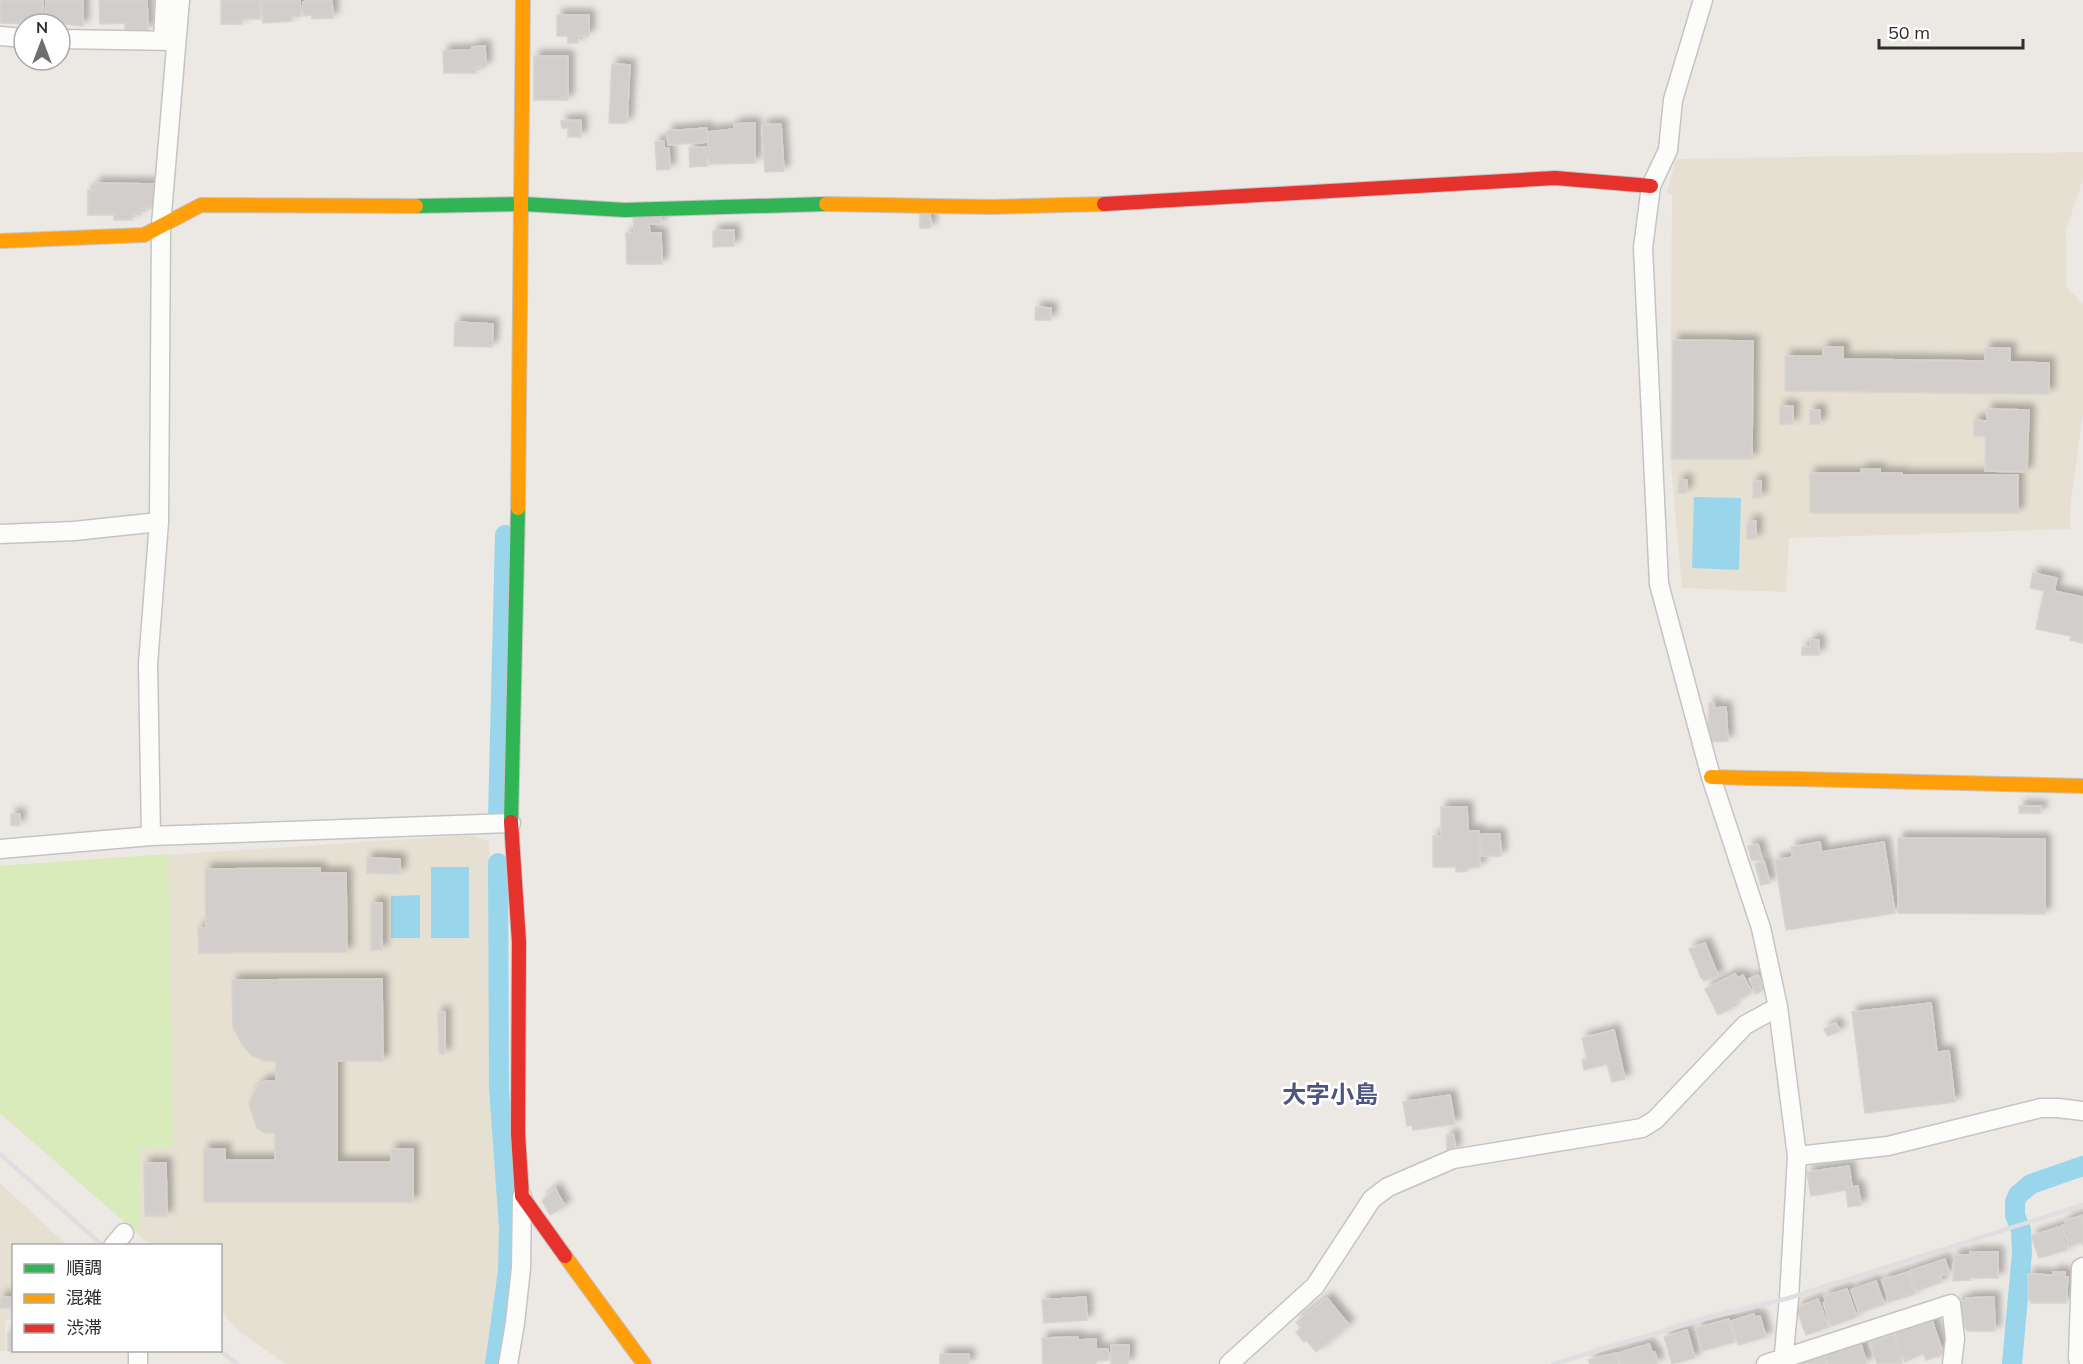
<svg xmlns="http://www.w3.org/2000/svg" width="2083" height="1364" font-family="Mulish,'Noto Sans JP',sans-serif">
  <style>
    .education { fill: #e6e0d3 }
    .pitch { fill: #d9eabb }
    .water { fill: #99d6ec }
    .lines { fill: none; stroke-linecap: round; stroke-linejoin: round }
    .canal { stroke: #99d6ec; stroke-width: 20 }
    .building { fill: #d1cecb; stroke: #d7d4d0; stroke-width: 1.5; filter: url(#shadow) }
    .street-casing { stroke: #c5c4c5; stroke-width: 21 }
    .fast-casing { stroke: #c5c4c5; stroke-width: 16 }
    .slow-casing { stroke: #c5c4c5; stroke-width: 16 }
    .jam-casing { stroke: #c5c4c5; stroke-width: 16 }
    .street { stroke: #fcfcfb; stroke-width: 18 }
    .fast { stroke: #30b455; stroke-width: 14 }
    .slow { stroke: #ff9f0a; stroke-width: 14 }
    .jam { stroke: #e5322d; stroke-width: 14 }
    .rail { stroke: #dfdfe1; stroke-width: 4.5 }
    .labels { text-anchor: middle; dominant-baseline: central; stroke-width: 5; stroke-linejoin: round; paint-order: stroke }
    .quarter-label { font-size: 24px; font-weight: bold; fill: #4d5680; stroke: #fff }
  </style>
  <defs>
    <filter id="shadow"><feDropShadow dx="5.5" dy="-5.5" stdDeviation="3" flood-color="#0004"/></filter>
  </defs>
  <rect width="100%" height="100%" fill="#ece8e4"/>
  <path class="education" d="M 2083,152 L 2083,179 L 2066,230 L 2067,288 L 2083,304 L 2083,414 L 2070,508 L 2070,529 L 1789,538 L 1786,592 L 1682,588 L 1670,453 L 1672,194 L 1666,194 L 1676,159 Z
    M 470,835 L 489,841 L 499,1234 L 499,1260 L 491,1364 L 286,1364 L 241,1333 L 221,1312 L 220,1246 L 151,1245 L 0,1113 L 0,866 Z
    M 0,1183 L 67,1245 L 14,1246 L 13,1320 L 5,1321 L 6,1351 L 0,1351 Z"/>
  <path class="pitch" d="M 168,854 L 173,1147 L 140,1147 L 139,1234 L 0,1113 L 0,866 Z"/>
  <path class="water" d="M 1694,497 L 1741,498 L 1739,570 L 1692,568 Z
    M 431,867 L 469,867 L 469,938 L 431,938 Z
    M 420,895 L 420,938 L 391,938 L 391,896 Z"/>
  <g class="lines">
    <path class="canal" d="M 498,816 L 505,535
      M 495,1364 L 508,1271 L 509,1228 L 499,1088 L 498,863
      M 2012,1364 L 2022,1252 L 2021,1230 L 2015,1215 L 2015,1202 L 2018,1195 L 2031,1184 L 2083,1166"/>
  </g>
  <path class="building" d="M 0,0 L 43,0 L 42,24 L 0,23 Z
    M 46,0 L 83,0 L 83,26 L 45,22 Z
    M 99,0 L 147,0 L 148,30 L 125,31 L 125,23 L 100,24 Z
    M 221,0 L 260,0 L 261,19 L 242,19 L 242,24 L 221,24 Z
    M 262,0 L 300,0 L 301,16 L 292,17 L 292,21 L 263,23 Z
    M 312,0 L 332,0 L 333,18 L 312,19 L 312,15 L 304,16 L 303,2 Z
    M 557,15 L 589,15 L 589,36 L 579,36 L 578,43 L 568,43 L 568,36 L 557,36 Z
    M 485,46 L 486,67 L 476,67 L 476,73 L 444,73 L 443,51 L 472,50 L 472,47 Z
    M 534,56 L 568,56 L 568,100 L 534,100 Z
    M 612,64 L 630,65 L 627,123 L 609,123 Z
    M 581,120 L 581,137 L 568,137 L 568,128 L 562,128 L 561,121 Z
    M 755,123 L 755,163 L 709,164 L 708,132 L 734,129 L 734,124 Z
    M 781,124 L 784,171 L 765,172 L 762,125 Z
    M 707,128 L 708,142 L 668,145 L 667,131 Z
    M 664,141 L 664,148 L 669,148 L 670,169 L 657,170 L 655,142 Z
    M 706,147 L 707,166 L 690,167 L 689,148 Z
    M 95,183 L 158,184 L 157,208 L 141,208 L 141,215 L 132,214 L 132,220 L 114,220 L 114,215 L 88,215 L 88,190 L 95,190 Z
    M 920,213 L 930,213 L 931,228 L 920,228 Z
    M 660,215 L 661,224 L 649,224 L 650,233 L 661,233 L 662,264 L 627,264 L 626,233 L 634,233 L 633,216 Z
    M 734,230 L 734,246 L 713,247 L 713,231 Z
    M 1036,307 L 1051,308 L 1051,320 L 1035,320 Z
    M 455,322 L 493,324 L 492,347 L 454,346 Z
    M 1673,340 L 1753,341 L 1752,459 L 1672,459 Z
    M 1823,347 L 1843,347 L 1843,359 L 1985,361 L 1985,348 L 2010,348 L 2010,362 L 2049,363 L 2049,394 L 1785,391 L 1785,356 L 1823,356 Z
    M 1780,406 L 1793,406 L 1793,424 L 1780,424 Z
    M 1987,409 L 2029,410 L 2027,472 L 1985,471 L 1986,437 L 1974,436 L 1974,420 L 1987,421 Z
    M 1810,410 L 1820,410 L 1820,424 L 1810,424 Z
    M 1861,469 L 1880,469 L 1880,473 L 1902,473 L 1902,475 L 2018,475 L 2018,513 L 1810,513 L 1810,473 L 1861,473 Z
    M 1679,480 L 1687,480 L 1686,493 L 1678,493 Z
    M 1753,481 L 1761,481 L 1761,498 L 1753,498 Z
    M 1749,521 L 1756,521 L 1756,539 L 1747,539 L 1747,525 L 1749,525 Z
    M 2033,573 L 2057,578 L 2054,591 L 2083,597 L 2083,643 L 2070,640 L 2071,636 L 2036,629 L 2044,591 L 2030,588 Z
    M 1810,640 L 1819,640 L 1819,655 L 1802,655 L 1802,647 L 1810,647 Z
    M 1709,703 L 1714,703 L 1714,708 L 1726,707 L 1728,741 L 1709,742 L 1705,722 L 1709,722 Z
    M 2019,806 L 2041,806 L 2041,813 L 2019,813 Z
    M 1441,807 L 1467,807 L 1468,831 L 1479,831 L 1480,867 L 1468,868 L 1468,871 L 1456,872 L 1456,867 L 1433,867 L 1433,836 L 1441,836 Z
    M 11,814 L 20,814 L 19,826 L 11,825 Z
    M 1481,834 L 1500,834 L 1501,856 L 1481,856 Z
    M 1898,838 L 2045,839 L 2045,914 L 1898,913 Z
    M 1820,842 L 1821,852 L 1884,842 L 1895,913 L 1786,930 L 1775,860 L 1793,857 L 1791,847 Z
    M 1758,844 L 1762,859 L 1752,861 L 1748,846 Z
    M 367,858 L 400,859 L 400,874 L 367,873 Z
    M 1764,861 L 1770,883 L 1761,885 L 1755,864 Z
    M 320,868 L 320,873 L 346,873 L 347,952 L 199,953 L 198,928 L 206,928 L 205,869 Z
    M 371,903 L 382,903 L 382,950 L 371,950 Z
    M 1705,943 L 1718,975 L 1704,981 L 1702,977 L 1701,978 L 1689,949 Z
    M 1735,974 L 1738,978 L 1743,975 L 1752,992 L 1730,1005 L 1732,1008 L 1718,1015 L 1705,989 Z
    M 1758,975 L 1765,989 L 1756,994 L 1749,979 Z
    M 382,979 L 383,1061 L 337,1061 L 337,1162 L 391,1162 L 391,1149 L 413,1149 L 413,1202 L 204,1202 L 204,1149 L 225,1149 L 225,1160 L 275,1160 L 275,1133 L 265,1133 L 257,1128 L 249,1104 L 254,1092 L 260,1084 L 265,1081 L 276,1081 L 276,1061 L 264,1061 L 251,1055 L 241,1043 L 233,1027 L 232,980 Z
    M 1931,1003 L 1937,1052 L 1949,1051 L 1955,1102 L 1865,1113 L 1852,1012 Z
    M 438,1012 L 445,1012 L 445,1054 L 439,1054 Z
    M 1836,1023 L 1840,1031 L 1828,1036 L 1824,1029 Z
    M 1614,1030 L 1625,1079 L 1612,1082 L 1607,1064 L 1584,1070 L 1582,1060 L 1587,1059 L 1582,1038 Z
    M 1450,1095 L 1455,1124 L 1413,1130 L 1412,1125 L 1407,1126 L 1403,1102 Z
    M 1447,1135 L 1454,1135 L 1455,1151 L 1447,1151 Z
    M 144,1163 L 166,1163 L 167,1216 L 145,1216 Z
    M 1849,1166 L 1852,1187 L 1858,1186 L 1861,1205 L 1848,1207 L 1846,1190 L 1811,1196 L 1807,1172 Z
    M 555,1188 L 565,1206 L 550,1215 L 542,1201 Z
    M 2083,1215 L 2083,1246 L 2082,1242 L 2069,1247 L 2061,1226 L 2066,1224 L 2065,1221 Z
    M 2059,1227 L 2067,1250 L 2039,1258 L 2031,1236 Z
    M 1970,1252 L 1998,1252 L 1998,1278 L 1970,1278 L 1970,1280 L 1953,1281 L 1954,1255 L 1970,1255 Z
    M 1945,1259 L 1949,1273 L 1940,1276 L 1942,1282 L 1916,1291 L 1910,1271 Z
    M 1908,1272 L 1915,1294 L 1889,1302 L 1882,1280 Z
    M 2053,1272 L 2065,1272 L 2065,1277 L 2068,1277 L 2066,1303 L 2031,1303 L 2031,1300 L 2028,1300 L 2028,1274 L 2053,1275 Z
    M 1876,1281 L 1884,1304 L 1859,1313 L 1851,1290 Z
    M 1847,1289 L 1857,1317 L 1831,1326 L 1823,1303 L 1826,1302 L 1824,1296 Z
    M 0,1297 L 14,1297 L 14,1308 L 0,1308 Z
    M 1086,1297 L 1087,1320 L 1044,1323 L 1042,1300 Z
    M 1994,1297 L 1995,1331 L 1967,1331 L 1967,1328 L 1958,1328 L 1958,1301 L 1966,1301 L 1966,1298 Z
    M 1327,1298 L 1349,1325 L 1316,1352 L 1306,1340 L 1304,1342 L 1296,1332 L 1301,1328 L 1296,1322 Z
    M 1818,1299 L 1829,1327 L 1806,1335 L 1796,1308 Z
    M 1754,1314 L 1755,1317 L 1760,1316 L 1766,1337 L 1738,1345 L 1731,1321 Z
    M 1924,1318 L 1925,1322 L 1932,1320 L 1942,1350 L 1938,1351 L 1940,1356 L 1926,1360 L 1923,1353 L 1905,1362 L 1895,1333 L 1905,1329 L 1904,1325 Z
    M 1729,1319 L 1735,1342 L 1702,1351 L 1696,1328 Z
    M 1687,1330 L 1695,1358 L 1672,1364 L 1664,1337 Z
    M 8,1332 L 14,1332 L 14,1350 L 30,1351 L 8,1351 Z
    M 1894,1334 L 1902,1363 L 1877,1364 L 1870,1342 Z
    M 1078,1337 L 1078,1340 L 1096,1339 L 1096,1349 L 1108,1349 L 1109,1360 L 1096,1361 L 1096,1364 L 1043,1364 L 1042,1338 Z
    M 1859,1338 L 1867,1364 L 1828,1364 L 1823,1350 Z
    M 1649,1344 L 1652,1352 L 1655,1352 L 1658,1364 L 1621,1364 L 1618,1353 Z
    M 1111,1345 L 1129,1345 L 1128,1364 L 1111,1364 Z
    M 1616,1353 L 1619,1364 L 1590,1364 L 1588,1360 Z
    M 1817,1353 L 1819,1358 L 1824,1356 L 1826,1364 L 1797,1364 L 1807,1360 L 1806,1357 Z
    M 940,1354 L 969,1354 L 969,1364 L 940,1364 Z"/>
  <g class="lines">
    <g class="street-casing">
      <path id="street" d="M 1703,0 L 1673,100 L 1668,150 L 1651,186 L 1643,248 L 1659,584 L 1711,777 L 1761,928 L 1778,1007 L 1797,1156 L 1789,1298 L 1783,1364
        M 0,36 L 24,38
        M 60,39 L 176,41
        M 163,41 L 165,0
        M 0,534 L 74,531 L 159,522
        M 151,836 L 148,664 L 159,522 L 161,225 L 180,0
        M 0,849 L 151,836 L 511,823
        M 1797,1156 L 1888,1146 L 2041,1108 L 2058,1108 L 2083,1111
        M 113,1246 L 124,1233
        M 2083,1267 L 2081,1268 L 2078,1359 L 2083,1359
        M 138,1364 L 138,1350
        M 508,1364 L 515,1323 L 521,1268 L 522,1196
        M 1229,1364 L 1315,1286 L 1372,1199 L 1388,1187 L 1453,1159 L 1642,1128 L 1655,1120 L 1745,1025 L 1778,1007
        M 1766,1364 L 1951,1304 L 1955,1339 L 1952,1364"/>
    </g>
    <g class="fast-casing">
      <path id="fast" d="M 416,206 L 523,204 L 625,210 L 826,204
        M 511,822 L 518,508"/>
    </g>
    <g class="slow-casing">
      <path id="slow" d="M 826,204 L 991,207 L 1104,204
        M 0,241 L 144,235 L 201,205 L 416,206
        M 518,508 L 523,0
        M 1711,777 L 2083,786
        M 565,1256 L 644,1364"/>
    </g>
    <g class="jam-casing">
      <path id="jam" d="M 1104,204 L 1555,178 L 1651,186
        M 511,822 L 519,942 L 518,1133 L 522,1196 L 565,1256"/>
    </g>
    <use href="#street" class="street"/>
    <use href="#fast" class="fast"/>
    <use href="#slow" class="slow"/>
    <use href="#jam" class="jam"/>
    <path class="rail" d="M 0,1154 L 103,1246
      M 220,1350 L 237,1364
      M 1553,1364 L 1704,1319 L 1789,1298 L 2083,1205"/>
  </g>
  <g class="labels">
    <g class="quarter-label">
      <text x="1330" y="1094">大字小島</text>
    </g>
  </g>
  <rect x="12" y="1244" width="210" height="108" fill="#ffffff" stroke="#ababab" stroke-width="1.5"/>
  <rect x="24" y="1264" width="30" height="9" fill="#30b455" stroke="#ababab" stroke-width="1.5"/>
  <text x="66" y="1274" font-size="18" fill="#2e2e2e">順調</text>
  <rect x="24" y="1294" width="30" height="9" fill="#ff9f0a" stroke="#ababab" stroke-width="1.5"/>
  <text x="66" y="1304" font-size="18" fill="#2e2e2e">混雑</text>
  <rect x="24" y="1324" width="30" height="9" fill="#e5322d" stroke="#ababab" stroke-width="1.5"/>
  <text x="66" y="1334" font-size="18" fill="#2e2e2e">渋滞</text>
  <g transform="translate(42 42)"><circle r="28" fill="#ffffff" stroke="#ababab" stroke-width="1.5"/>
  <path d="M0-4.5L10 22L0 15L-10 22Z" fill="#706f6e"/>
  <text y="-9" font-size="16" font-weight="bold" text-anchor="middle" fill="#2e2e2e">N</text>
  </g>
  <path d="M1879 39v9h144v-9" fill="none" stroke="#2e2e2e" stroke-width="3"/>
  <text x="1888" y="39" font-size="18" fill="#2e2e2e" stroke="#ffffff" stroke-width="4.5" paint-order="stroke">50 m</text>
</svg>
